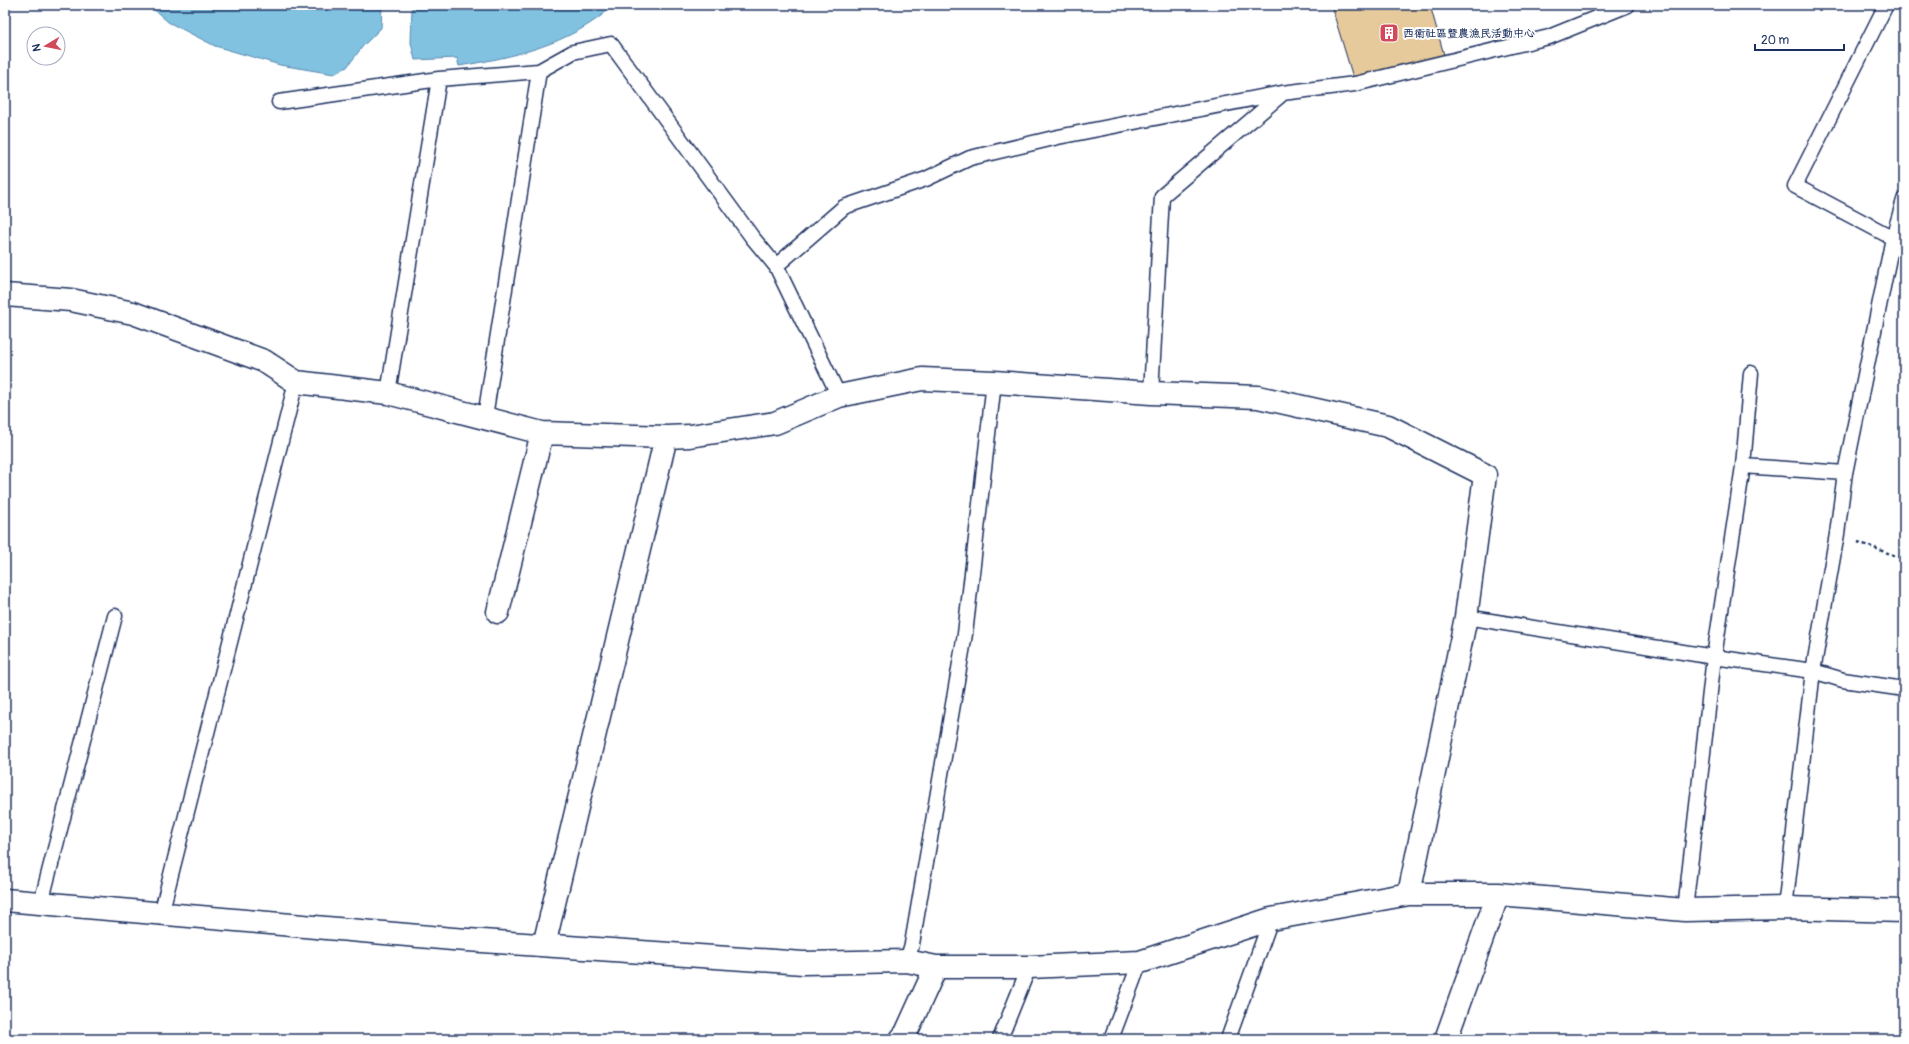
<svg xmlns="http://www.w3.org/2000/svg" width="1909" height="1044" font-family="Pangolin,'LXGW WenKai TC',sans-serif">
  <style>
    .water { fill: #81c2e1; stroke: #5887ad }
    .building { fill: #e6ca9b; stroke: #1b2f5e }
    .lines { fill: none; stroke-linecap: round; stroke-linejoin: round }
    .service-casing { stroke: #1b2f5e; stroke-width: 17 }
    .minor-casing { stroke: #1b2f5e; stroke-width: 25 }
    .path { stroke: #1b2f5e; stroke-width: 2.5; stroke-dasharray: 3 3; stroke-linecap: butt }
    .service { stroke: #fff; stroke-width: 14 }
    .minor { stroke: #fff; stroke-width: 22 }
    .labels { text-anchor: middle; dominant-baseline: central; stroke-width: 4; stroke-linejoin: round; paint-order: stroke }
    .poi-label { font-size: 11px; font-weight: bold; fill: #1b2f5e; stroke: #fff; text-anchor: start }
  </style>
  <rect width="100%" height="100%" fill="#fff"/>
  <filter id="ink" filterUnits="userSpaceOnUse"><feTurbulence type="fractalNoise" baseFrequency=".025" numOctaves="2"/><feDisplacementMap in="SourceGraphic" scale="8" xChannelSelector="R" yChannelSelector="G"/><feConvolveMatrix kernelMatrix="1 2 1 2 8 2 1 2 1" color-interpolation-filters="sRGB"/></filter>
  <g filter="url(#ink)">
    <path class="water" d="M 149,5 L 382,5 L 381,28 L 363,46 L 347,67 L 334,74 L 280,65 L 215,46 L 168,22 Z
      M 412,5 L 614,5 C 572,44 514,57 459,66 L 457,58 L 415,60 L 411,43 Z"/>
    <path class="building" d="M 1331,5 L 1430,5 L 1446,62 L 1355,84 Z"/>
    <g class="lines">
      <g class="service-casing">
        <path id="service" d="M 1886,5 L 1795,186 L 1893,238
          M 279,102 L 439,79 L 539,71 L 573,52 L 611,44 L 752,237 L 776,266 L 839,396
          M 776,266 L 844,207 L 926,179 L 970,158 L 1058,137 L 1282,93 L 1355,84 L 1549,37 L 1628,5
          M 388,393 L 439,79
          M 1151,393 L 1162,196 L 1282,94
          M 485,417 L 539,71
          M 1743,466 L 1845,473
          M 1466,617 L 1714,657 L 1813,671 L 1843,680 L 1904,689
          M 41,903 L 115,616
          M 1785,908 L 1813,671 L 1837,534 L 1845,473 L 1893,238 L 1904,200
          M 1685,910 L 1714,657 L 1743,466 L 1751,373
          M 161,914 L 296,382
          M 907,961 L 912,944 L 965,634 L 994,382
          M 1000,1039 L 1029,967
          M 1111,1039 L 1140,962
          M 1228,1039 L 1271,919"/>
      </g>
      <g class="minor-casing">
        <path id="minor" d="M 5,295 L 71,300 L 133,313 L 264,361 L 296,382 L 388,393 L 542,433 L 666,437 L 690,436 L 775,423 L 839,396 L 922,379 L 994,382 L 1151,393 L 1258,397 L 1388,426 L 1485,475 L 1466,617 L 1409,894
          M 498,612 L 542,433
          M 5,900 L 453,939 L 803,963 L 907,961 L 936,967 L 1029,967 L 1140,962 L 1271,919 L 1409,894 L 1498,894 L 1685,910 L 1785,908 L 1904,911
          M 544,945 L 666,437
          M 901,1039 L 906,1033 L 936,967
          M 1446,1039 L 1498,894"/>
      </g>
      <path class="path" d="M 1858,542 L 1904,559"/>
      <use href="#service" class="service"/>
      <use href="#minor" class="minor"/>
    </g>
  </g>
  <defs>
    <g id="building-square" transform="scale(1)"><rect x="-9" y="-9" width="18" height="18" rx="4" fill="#d1495b" stroke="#fff"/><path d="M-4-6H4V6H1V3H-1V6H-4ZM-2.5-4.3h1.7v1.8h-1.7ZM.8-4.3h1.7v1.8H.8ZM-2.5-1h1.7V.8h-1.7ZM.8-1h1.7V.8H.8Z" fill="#fff"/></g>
  </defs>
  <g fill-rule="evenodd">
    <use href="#building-square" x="1389" y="33"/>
  </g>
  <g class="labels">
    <g class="poi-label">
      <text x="1403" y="33">西衛社區暨農漁民活動中心</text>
    </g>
  </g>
  <rect width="1909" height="1044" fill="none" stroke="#fff" stroke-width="20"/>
  <rect x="10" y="10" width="1889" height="1024" fill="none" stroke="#1b2f5e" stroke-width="1.5" filter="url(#ink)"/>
  <g transform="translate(46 46) rotate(260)"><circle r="19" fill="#ffffff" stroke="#a4acbf"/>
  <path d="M0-3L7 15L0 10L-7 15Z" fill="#d1495b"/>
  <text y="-6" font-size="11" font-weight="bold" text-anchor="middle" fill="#1b2f5e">N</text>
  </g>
  <path d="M1755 44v6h89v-6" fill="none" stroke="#1b2f5e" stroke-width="2"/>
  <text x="1761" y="44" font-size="12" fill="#1b2f5e" stroke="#ffffff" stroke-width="3" paint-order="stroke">20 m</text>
</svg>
